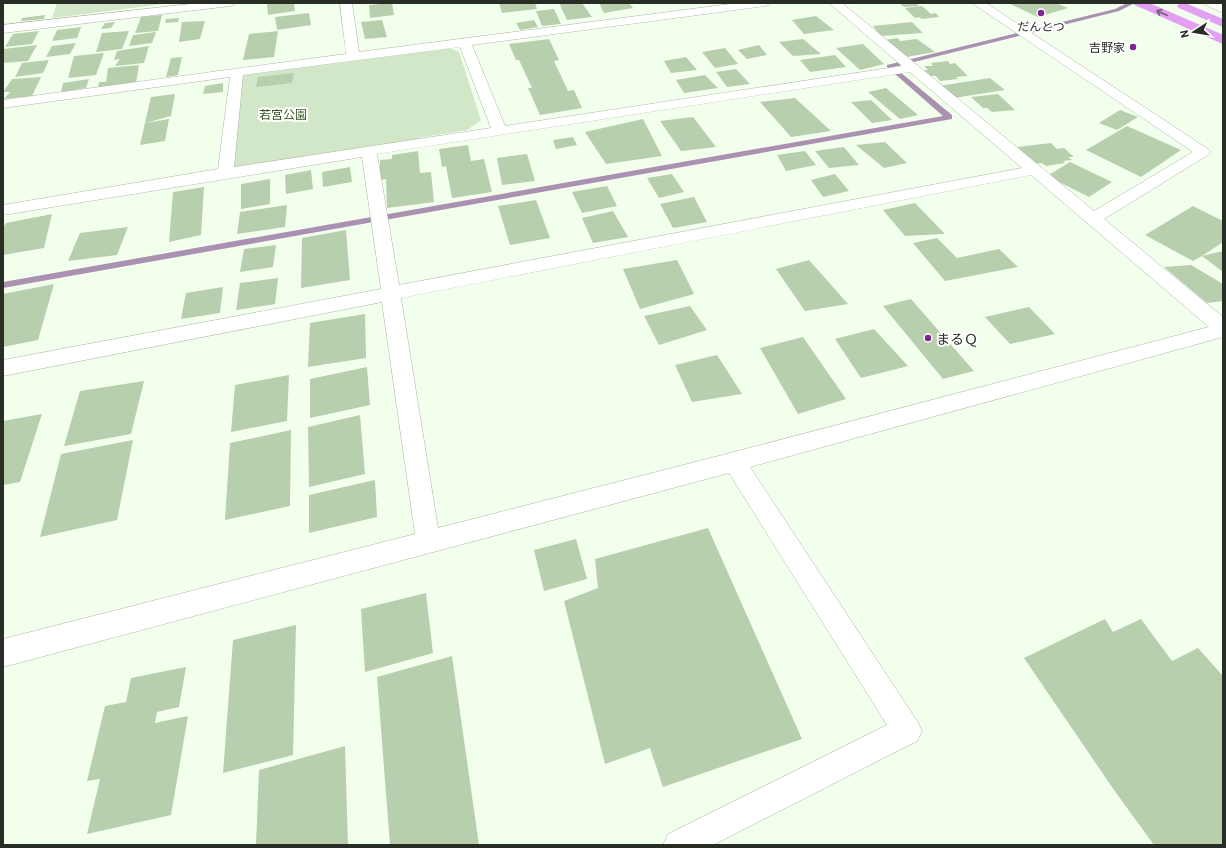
<svg xmlns="http://www.w3.org/2000/svg" width="1226" height="848" font-family="Barlow,'Noto Sans JP',sans-serif">
  <style>
    .green { fill: #d1e7c7 }
    .lines { fill: none; stroke-linecap: round; stroke-linejoin: round }
    .stream { fill: #aa91b1; fill-rule: evenodd }
    .building { fill: #b7cfac }
    .minor-casing { stroke: #aab5a4; stroke-width: 1 }
    .highway-casing { stroke: #e5e6e5; stroke-width: 1 }
    .minor { fill: #fff; fill-rule: evenodd }
    .highway { fill: #e29ff3; fill-rule: evenodd }
    .oneway { stroke: #7c6082 }
    .poi-dot { fill: #7e2592; stroke: #fff; stroke-width: 1.5 }
    .labels { text-anchor: middle; dominant-baseline: central; stroke-width: 4; stroke-linejoin: round; paint-order: stroke }
    .far-poi-label { font-size: 12px; fill: #282d26; stroke: #fff }
    .far-park-label { font-size: 12px; fill: #385827; stroke: #fff }
    .poi-label { font-size: 14px; fill: #282d26; stroke: #fff; text-anchor: start }
  </style>
  <rect width="100%" height="100%" fill="#f3ffed"/>
  <path class="green" d="M 57,3 L 171,3 L 52,18 Z
    M 447,47 L 459,52 L 481,120 L 467,130 L 418,138 L 419,144 L 230,169 L 240,73 Z"/>
  <g class="lines">
    <path class="stream" d="M 1127,3 L 1135,3 L 1119,11 L 894,67 L 952,115 L 952,119 L 3,288 L 3,282 L 943,116 L 887,67 L 887,65 L 1115,9 Z"/>
  </g>
  <path class="building" d="M 294,3 L 295,11 L 268,15 L 267,4 Z
    M 392,3 L 394,15 L 370,18 L 369,5 Z
    M 499,3 L 535,3 L 537,9 L 502,13 Z
    M 559,3 L 582,3 L 592,17 L 567,20 Z
    M 599,3 L 629,3 L 633,8 L 604,13 Z
    M 899,3 L 916,3 L 919,6 L 904,7 Z
    M 1008,3 L 1056,3 L 1068,8 L 1038,17 Z
    M 922,6 L 931,14 L 936,13 L 939,17 L 921,19 L 920,17 L 915,18 L 905,8 Z
    M 554,9 L 561,24 L 542,26 L 536,11 Z
    M 309,13 L 311,25 L 277,30 L 275,17 Z
    M 45,15 L 44,19 L 21,21 L 22,18 Z
    M 162,15 L 158,31 L 135,33 L 141,17 Z
    M 816,16 L 834,30 L 804,34 L 792,20 Z
    M 179,18 L 178,22 L 165,23 L 166,19 Z
    M 382,20 L 387,37 L 365,39 L 361,22 Z
    M 534,20 L 538,27 L 520,30 L 516,23 Z
    M 205,21 L 200,39 L 179,42 L 182,22 Z
    M 115,22 L 111,28 L 101,29 L 105,23 Z
    M 912,22 L 923,33 L 881,36 L 873,26 Z
    M 81,27 L 77,38 L 52,41 L 57,30 Z
    M 39,31 L 32,44 L 5,47 L 13,34 Z
    M 129,31 L 122,49 L 96,52 L 102,33 Z
    M 278,31 L 274,57 L 243,60 L 249,34 Z
    M 156,32 L 152,43 L 129,46 L 133,35 Z
    M 898,38 L 900,41 L 917,39 L 935,52 L 906,57 L 884,40 Z
    M 549,39 L 559,60 L 554,61 L 568,91 L 574,90 L 582,108 L 540,115 L 528,88 L 532,88 L 519,60 L 516,60 L 509,44 Z
    M 803,39 L 821,54 L 793,56 L 779,42 Z
    M 76,43 L 70,54 L 46,57 L 52,46 Z
    M 863,44 L 884,64 L 860,70 L 836,48 Z
    M 37,45 L 28,61 L 3,63 L 3,49 Z
    M 759,45 L 767,55 L 747,59 L 738,50 Z
    M 149,46 L 144,63 L 115,66 L 120,59 L 114,60 L 117,51 Z
    M 725,48 L 738,64 L 715,68 L 702,52 Z
    M 104,53 L 96,75 L 68,78 L 74,56 Z
    M 835,55 L 846,67 L 810,72 L 800,60 Z
    M 182,57 L 178,75 L 166,77 L 171,58 Z
    M 686,57 L 697,70 L 671,73 L 664,61 Z
    M 49,60 L 43,73 L 15,77 L 22,63 Z
    M 948,61 L 950,64 L 955,63 L 968,76 L 956,77 L 958,79 L 940,81 L 936,76 L 930,76 L 924,70 L 928,70 L 924,66 L 933,66 L 931,63 Z
    M 139,65 L 136,83 L 98,87 L 99,82 L 106,82 L 108,68 Z
    M 736,69 L 750,84 L 727,87 L 716,72 Z
    M 294,73 L 292,83 L 256,87 L 258,77 Z
    M 705,75 L 718,88 L 684,93 L 676,80 Z
    M 41,77 L 32,96 L 4,99 L 10,92 L 3,92 L 12,79 Z
    M 990,78 L 1005,90 L 954,98 L 939,86 Z
    M 89,79 L 86,88 L 61,92 L 63,83 Z
    M 223,83 L 223,92 L 203,94 L 205,86 Z
    M 886,88 L 918,115 L 900,119 L 868,92 Z
    M 175,94 L 171,116 L 145,123 L 169,119 L 165,141 L 140,145 L 145,123 L 151,97 Z
    M 998,94 L 1015,110 L 992,112 L 987,108 L 983,108 L 971,97 Z
    M 795,98 L 831,131 L 791,137 L 760,102 Z
    M 871,100 L 892,120 L 872,123 L 851,102 Z
    M 1120,110 L 1138,117 L 1117,130 L 1099,123 Z
    M 693,117 L 716,147 L 681,151 L 660,121 Z
    M 643,119 L 662,156 L 606,164 L 585,132 Z
    M 1127,126 L 1181,150 L 1141,177 L 1086,150 Z
    M 573,137 L 577,145 L 556,149 L 553,140 Z
    M 885,142 L 907,163 L 884,168 L 856,145 Z
    M 1051,143 L 1057,149 L 1064,148 L 1074,157 L 1068,157 L 1072,160 L 1063,161 L 1065,163 L 1046,166 L 1042,163 L 1034,164 L 1017,147 Z
    M 468,145 L 471,161 L 484,159 L 492,192 L 452,198 L 446,166 L 442,167 L 439,149 Z
    M 844,147 L 859,165 L 829,168 L 815,151 Z
    M 418,151 L 420,173 L 431,172 L 434,202 L 387,208 L 386,179 L 380,180 L 380,160 L 392,159 L 392,155 Z
    M 805,151 L 816,165 L 786,171 L 777,155 Z
    M 527,154 L 535,181 L 502,185 L 497,158 Z
    M 1070,162 L 1112,182 L 1089,197 L 1047,176 Z
    M 350,167 L 352,182 L 323,187 L 322,172 Z
    M 311,170 L 313,189 L 286,194 L 285,175 Z
    M 672,174 L 684,192 L 659,198 L 647,178 Z
    M 835,174 L 849,191 L 823,197 L 811,180 Z
    M 270,179 L 270,204 L 241,209 L 241,184 Z
    M 607,186 L 617,206 L 582,213 L 572,192 Z
    M 204,187 L 201,235 L 169,242 L 173,192 Z
    M 694,197 L 707,222 L 673,228 L 660,204 Z
    M 536,200 L 550,238 L 510,245 L 498,206 Z
    M 915,203 L 945,234 L 905,236 L 883,210 Z
    M 287,205 L 285,227 L 237,234 L 240,212 Z
    M 1193,206 L 1223,221 L 1223,242 L 1202,256 L 1223,251 L 1223,272 L 1202,256 L 1193,261 L 1145,235 Z
    M 613,211 L 628,237 L 593,243 L 582,218 Z
    M 52,214 L 44,248 L 3,255 L 3,228 L 6,223 Z
    M 128,227 L 117,255 L 68,261 L 80,233 Z
    M 346,230 L 350,280 L 301,288 L 302,238 Z
    M 937,238 L 957,258 L 999,249 L 1018,267 L 945,281 L 913,243 Z
    M 276,245 L 273,267 L 240,272 L 244,249 Z
    M 677,260 L 694,294 L 640,309 L 623,269 Z
    M 809,260 L 848,304 L 805,311 L 776,269 Z
    M 1191,265 L 1223,284 L 1223,301 L 1207,303 L 1164,267 Z
    M 278,278 L 275,304 L 236,310 L 240,283 Z
    M 54,284 L 38,340 L 3,347 L 3,294 Z
    M 223,287 L 220,313 L 181,319 L 186,293 Z
    M 911,299 L 974,371 L 943,379 L 883,306 Z
    M 690,306 L 707,330 L 659,345 L 644,316 Z
    M 1029,307 L 1055,334 L 1010,344 L 985,317 Z
    M 365,314 L 366,358 L 308,367 L 310,323 Z
    M 874,329 L 908,366 L 861,378 L 835,339 Z
    M 803,337 L 846,399 L 798,414 L 760,348 Z
    M 717,355 L 742,394 L 692,402 L 675,365 Z
    M 367,367 L 370,405 L 310,418 L 310,379 Z
    M 289,375 L 287,421 L 231,432 L 235,385 Z
    M 144,381 L 131,434 L 64,446 L 80,391 Z
    M 42,414 L 20,482 L 3,485 L 3,421 Z
    M 360,415 L 365,474 L 309,487 L 308,427 Z
    M 291,430 L 290,506 L 225,520 L 230,443 Z
    M 133,440 L 117,520 L 40,537 L 61,454 Z
    M 375,480 L 377,517 L 309,533 L 309,495 Z
    M 708,528 L 802,739 L 663,787 L 650,748 L 605,764 L 564,601 L 598,588 L 595,559 Z
    M 576,539 L 587,579 L 544,591 L 534,550 Z
    M 426,593 L 433,653 L 365,672 L 361,609 Z
    M 1105,619 L 1113,632 L 1141,619 L 1172,661 L 1198,648 L 1223,676 L 1223,845 L 1154,845 L 1114,790 L 1024,658 Z
    M 296,625 L 293,755 L 223,773 L 233,640 Z
    M 452,656 L 479,845 L 390,845 L 377,677 Z
    M 186,667 L 179,707 L 157,712 L 155,723 L 188,716 L 171,815 L 87,834 L 100,779 L 87,781 L 105,706 L 126,702 L 131,678 Z
    M 345,746 L 348,845 L 256,845 L 259,770 Z"/>
  <g class="lines">
    <g class="minor-casing">
      <path id="minor" d="M 199,3 L 236,3 L 234,5 L 230,6 L 3,33 L 3,25 Z
        M 340,3 L 352,3 L 359,52 L 738,3 L 771,3 L 769,5 L 765,6 L 472,45 L 505,126 L 902,66 L 829,3 L 842,3 L 1094,211 L 1193,152 L 972,3 L 986,3 L 1208,149 L 1211,152 L 1208,155 L 1104,219 L 1223,317 L 1223,337 L 750,467 L 917,721 L 922,731 L 917,741 L 713,845 L 663,845 L 668,834 L 887,725 L 729,473 L 3,667 L 3,639 L 415,534 L 382,302 L 3,376 L 3,360 L 381,289 L 362,157 L 3,215 L 3,205 L 218,169 L 230,77 L 3,108 L 3,100 L 346,54 ZM 460,47 L 491,128 L 234,167 L 243,75 ZM 910,72 L 1022,168 L 399,285 L 377,154 ZM 1031,175 L 1209,327 L 734,452 L 438,528 L 401,298 Z
        M 1204,3 L 1219,3 L 1223,5 L 1223,13 L 1206,5 Z"/>
    </g>
    <g class="highway-casing">
      <path id="highway" d="M 1133,3 L 1149,3 L 1223,35 L 1223,44 L 1135,5 Z
        M 1179,4 L 1187,4 L 1223,19 L 1223,27 L 1179,8 L 1177,6 Z"/>
    </g>
    <use href="#minor" class="minor"/>
    <use href="#highway" class="highway"/>
  </g>
  <defs><path id="oneway-shaft" d="M-6 0H5M1.5-3L5.5 0L1.5 3" fill="none" stroke-width="1.6" stroke-linecap="round" stroke-linejoin="round"/></defs>
  <use class="oneway" href="#oneway-shaft" transform="translate(1162 13) rotate(-156)"/>
  <g class="poi-dot">
    <circle cx="1041" cy="13" r="4"/>
    <circle cx="1133" cy="47" r="4"/>
    <circle cx="928" cy="338" r="4"/>
  </g>
  <g class="labels">
    <g class="far-poi-label">
      <text x="1041" y="26">だんとつ</text>
      <text x="1125" y="47" text-anchor="end">吉野家</text>
    </g>
    <g class="far-park-label">
      <text x="283" y="114">若宮公園</text>
    </g>
    <g class="poi-label">
      <text x="936" y="338">まるＱ</text>
    </g>
  </g>
  <rect width="1226" height="848" fill="none" stroke="#282d26" stroke-width="8"/>
  <g transform="translate(1194 32) rotate(258)" stroke="#ffffff" stroke-width="3" paint-order="stroke">
  <path d="M0-3L7 15L0 10L-7 15Z" fill="#282d26"/>
  <text y="-6" font-size="11" font-weight="bold" text-anchor="middle" fill="#282d26">N</text>
  </g>
</svg>
